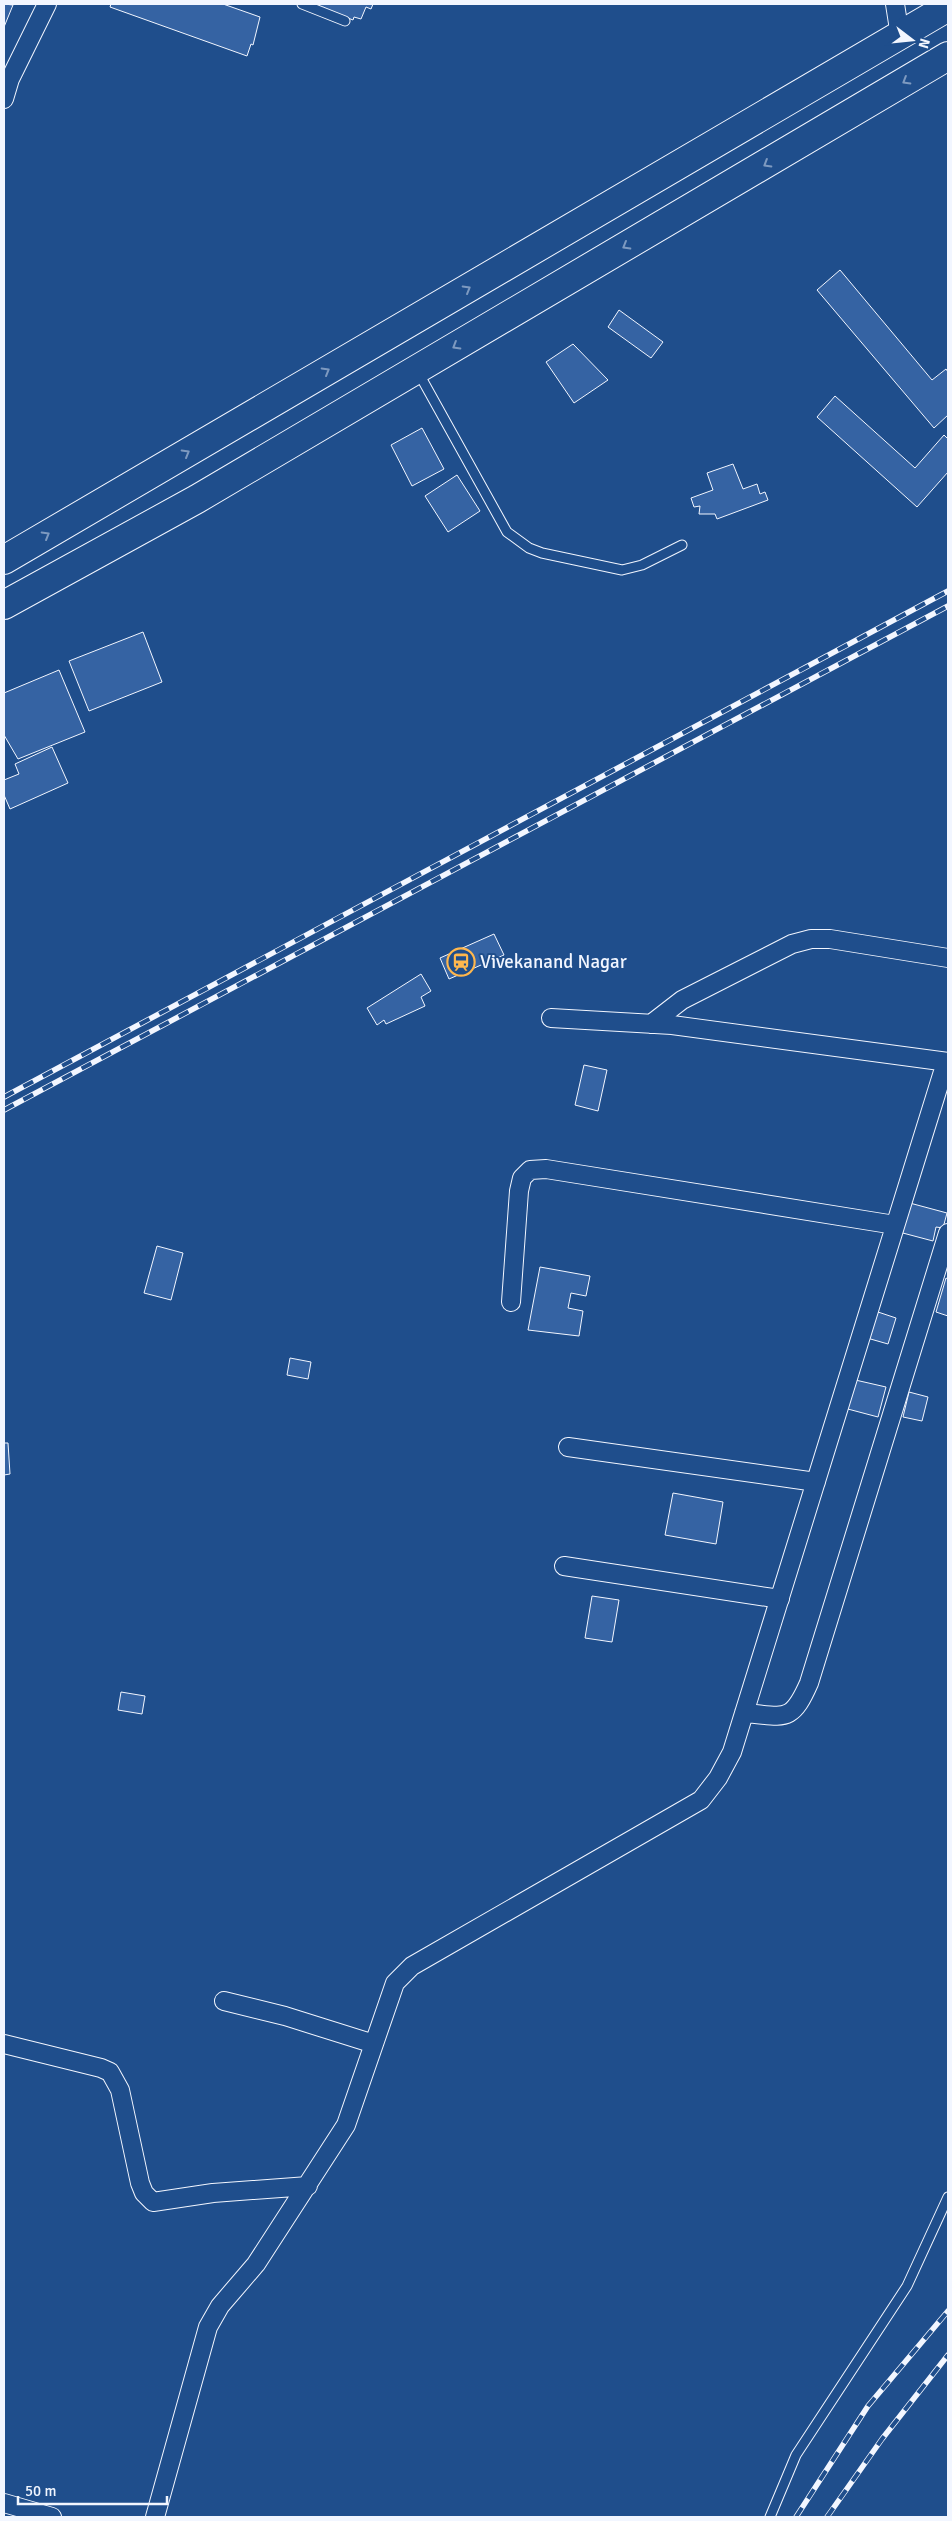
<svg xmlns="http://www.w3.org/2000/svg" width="952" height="2521" font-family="Signika,sans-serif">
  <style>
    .building { fill: #3563a3; stroke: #f2f6ff }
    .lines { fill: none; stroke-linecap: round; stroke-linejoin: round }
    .service-casing { stroke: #f2f6ff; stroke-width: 11 }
    .minor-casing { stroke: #f2f6ff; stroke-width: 20 }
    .trunk-casing { stroke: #f2f6ff; stroke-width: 30 }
    .service { stroke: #1f4e8c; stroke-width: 9 }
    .minor { stroke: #1f4e8c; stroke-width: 18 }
    .trunk { stroke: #1f4e8c; stroke-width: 28 }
    .rail-casing { stroke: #f2f6ff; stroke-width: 5.5 }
    .rail { stroke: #1f4e8c; stroke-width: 4; stroke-dasharray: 11; stroke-linecap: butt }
    .oneway { stroke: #7e9ac0 }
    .labels { text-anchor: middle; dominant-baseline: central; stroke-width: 4; stroke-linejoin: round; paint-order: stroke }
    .poi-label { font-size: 19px; fill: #f2f6ff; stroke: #1f4e8c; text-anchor: start }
  </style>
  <rect width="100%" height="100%" fill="#1f4e8c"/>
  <path class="building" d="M 4,4 L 13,5 L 4,27 Z
    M 111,4 L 223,4 L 260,17 L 253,45 L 251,44 L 247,56 L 110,7 Z
    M 313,4 L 373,4 L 371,9 L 366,7 L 361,19 L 354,17 L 353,20 Z
    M 840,270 L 932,380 L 946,369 L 948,372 L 948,415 L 934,428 L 817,290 Z
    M 619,310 L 663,342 L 651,358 L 608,327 Z
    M 573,344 L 608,380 L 574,403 L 546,362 Z
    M 835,396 L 915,468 L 944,435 L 948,439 L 948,472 L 917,507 L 817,417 Z
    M 422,428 L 444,469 L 412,486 L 391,445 Z
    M 733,464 L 743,489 L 757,484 L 760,494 L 765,492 L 768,500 L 717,519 L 715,514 L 699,514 L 700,506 L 694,507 L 691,498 L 713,490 L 707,473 Z
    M 457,475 L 480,511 L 448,532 L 425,496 Z
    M 143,632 L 162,682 L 89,711 L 69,661 Z
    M 59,670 L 85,732 L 18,759 L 4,735 L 4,693 Z
    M 52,747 L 68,783 L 10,809 L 4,795 L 4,780 L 19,774 L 15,764 Z
    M 494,934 L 504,955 L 449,979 L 440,958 Z
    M 421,974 L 431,991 L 421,997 L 425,1006 L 386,1024 L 384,1020 L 377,1025 L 367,1008 Z
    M 584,1065 L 607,1070 L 598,1111 L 575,1105 Z
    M 906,1202 L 947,1213 L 943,1228 L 936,1227 L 933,1241 L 899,1232 Z
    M 157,1246 L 183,1253 L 171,1300 L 144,1293 Z
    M 540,1267 L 590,1276 L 586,1296 L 571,1293 L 568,1308 L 583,1311 L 579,1336 L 528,1330 Z
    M 946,1278 L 948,1279 L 948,1316 L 936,1312 Z
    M 875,1311 L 896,1318 L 888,1344 L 867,1338 Z
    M 290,1358 L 311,1362 L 308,1379 L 287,1375 Z
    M 851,1379 L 886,1387 L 878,1417 L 844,1408 Z
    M 909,1392 L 928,1397 L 922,1421 L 903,1417 Z
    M 4,1443 L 8,1443 L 10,1474 L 4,1475 Z
    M 673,1493 L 723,1502 L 716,1544 L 665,1535 Z
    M 592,1596 L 619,1600 L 612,1642 L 585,1638 Z
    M 121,1692 L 145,1696 L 142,1714 L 118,1710 Z"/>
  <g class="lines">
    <g class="service-casing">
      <path id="service" d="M 302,4 L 345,21
        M 418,372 L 507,532 L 529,548 L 542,553 L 622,570 L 642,565 L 682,545
        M 770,2517 L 796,2455 L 907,2286 L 948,2197"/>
    </g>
    <g class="minor-casing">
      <path id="minor" d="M 895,4 L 900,36
        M 4,99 L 10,79 L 47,4
        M 551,1018 L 672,1025 L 948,1062
        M 651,1024 L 682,1000 L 792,944 L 811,939 L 830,939 L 948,958
        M 511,1302 L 519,1191 L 522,1178 L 530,1170 L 546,1169 L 895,1225
        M 568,1447 L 816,1482
        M 564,1566 L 780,1599
        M 744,1713 C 785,1716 791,1724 809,1683 L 948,1233
        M 224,2001 L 285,2016 L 374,2044
        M 4,2044 L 101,2068 L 110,2072 L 120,2090 L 140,2183 L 144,2193 L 153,2202 L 213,2193 L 308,2186
        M 4,2503 L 52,2517
        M 155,2517 L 208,2327 L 220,2306 L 256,2264 L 346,2125 L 395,1983 L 412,1966 L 701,1800 L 718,1778 L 732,1752 L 946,1062"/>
    </g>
    <g class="trunk-casing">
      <path id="trunk" d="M 4,560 L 948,7
        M 4,605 L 197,499 L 948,56"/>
    </g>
    <use href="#service" class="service"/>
    <use href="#minor" class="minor"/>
    <use href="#trunk" class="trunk"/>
    <g class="rail-casing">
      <path id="rail" d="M 4,1097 L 948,591
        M 4,1110 L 948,606
        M 796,2517 L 868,2406 L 948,2311
        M 827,2517 L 882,2439 L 948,2355"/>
    </g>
    <use href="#rail" class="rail"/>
  </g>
  <defs><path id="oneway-chevron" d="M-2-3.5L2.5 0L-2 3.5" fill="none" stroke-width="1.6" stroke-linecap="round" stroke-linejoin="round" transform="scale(1.25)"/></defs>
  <g class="oneway">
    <use href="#oneway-chevron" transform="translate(906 81) rotate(149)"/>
    <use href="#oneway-chevron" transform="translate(767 164) rotate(149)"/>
    <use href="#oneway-chevron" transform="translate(626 246) rotate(150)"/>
    <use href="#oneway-chevron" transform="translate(467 289) rotate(-30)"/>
    <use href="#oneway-chevron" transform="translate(456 346) rotate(149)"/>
    <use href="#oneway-chevron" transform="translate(326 371) rotate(-30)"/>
    <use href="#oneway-chevron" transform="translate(186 453) rotate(-30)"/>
    <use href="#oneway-chevron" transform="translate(46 535) rotate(-30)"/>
  </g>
  <defs>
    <g id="station-ring" transform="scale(1.4375)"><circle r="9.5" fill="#1f4e8c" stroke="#ffb74d" stroke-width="1.5"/><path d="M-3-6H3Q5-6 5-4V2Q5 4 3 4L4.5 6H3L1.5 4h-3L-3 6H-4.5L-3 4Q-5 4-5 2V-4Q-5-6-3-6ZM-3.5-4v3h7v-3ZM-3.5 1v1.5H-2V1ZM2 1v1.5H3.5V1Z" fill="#ffb74d"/></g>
  </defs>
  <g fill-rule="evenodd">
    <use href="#station-ring" x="461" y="962"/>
  </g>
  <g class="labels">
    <g class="poi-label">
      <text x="480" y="962">Vivekanand Nagar</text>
    </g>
  </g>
  <rect width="952" height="2521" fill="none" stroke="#f2f6ff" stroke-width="10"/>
  <g transform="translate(912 40) rotate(106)" stroke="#1f4e8c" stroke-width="4" paint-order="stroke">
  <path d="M0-4L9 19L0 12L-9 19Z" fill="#f2f6ff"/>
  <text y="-8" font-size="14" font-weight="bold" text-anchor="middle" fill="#f2f6ff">N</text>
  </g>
  <path d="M18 2496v8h149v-8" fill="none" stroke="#f2f6ff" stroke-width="2.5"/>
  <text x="25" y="2496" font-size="15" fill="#f2f6ff" stroke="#1f4e8c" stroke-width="4" paint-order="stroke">50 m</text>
</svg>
